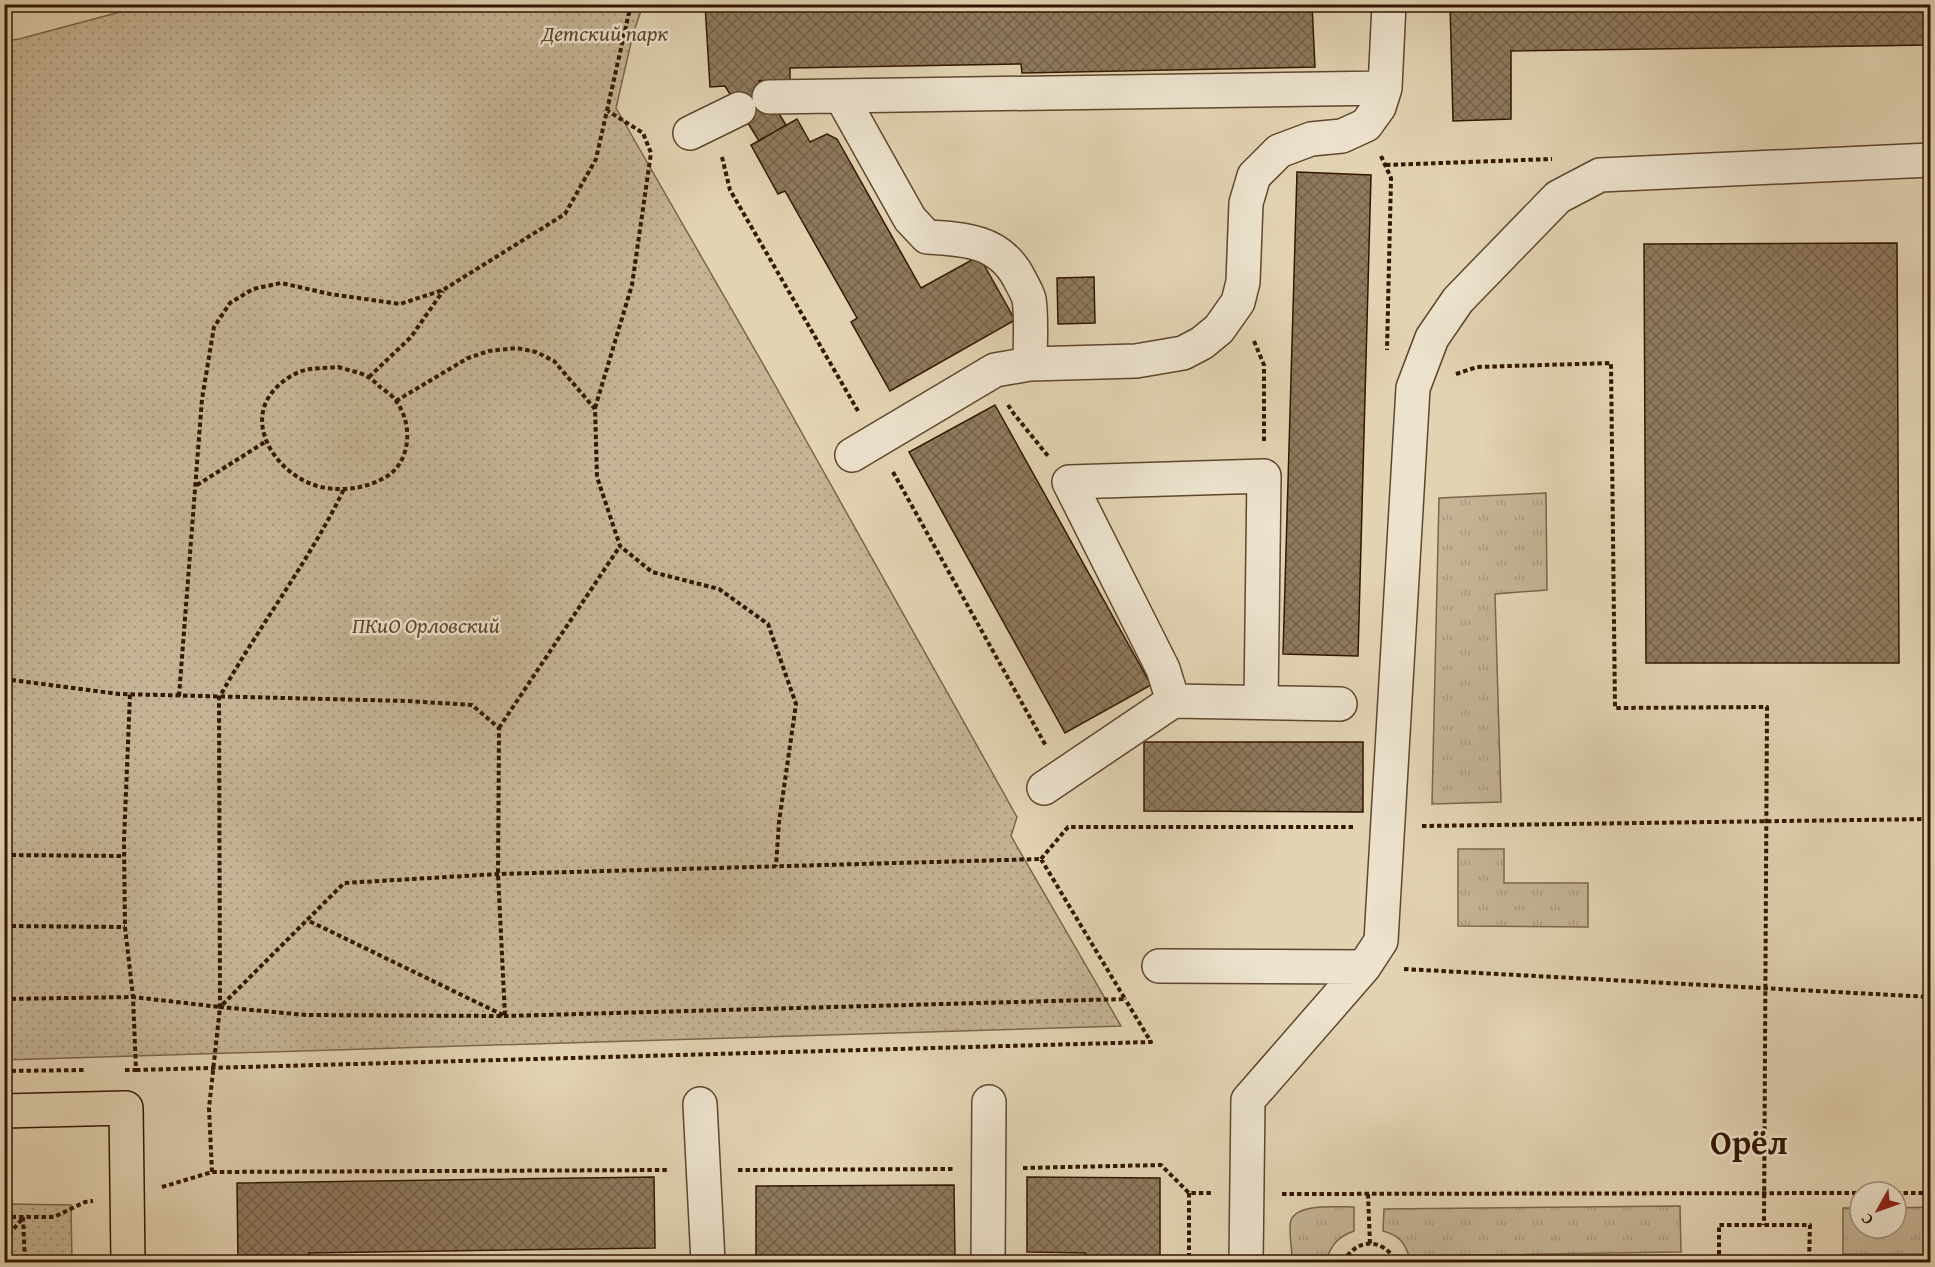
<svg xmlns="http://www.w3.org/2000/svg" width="1935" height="1267" font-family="'Gentium Book Plus',serif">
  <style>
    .grass { fill: url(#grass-tufts); stroke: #7c654b; stroke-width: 1.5 }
    .park { fill: url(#park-dots); stroke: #7c654b; stroke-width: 1.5 }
    .building { fill: url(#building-cross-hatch); stroke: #331702; stroke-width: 1.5 }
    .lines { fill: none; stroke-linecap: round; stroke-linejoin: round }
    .minor-casing { stroke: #5f462e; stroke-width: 36 }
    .major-casing { stroke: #331702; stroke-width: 36 }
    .path { stroke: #331702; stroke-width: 4; stroke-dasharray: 4.5 3; stroke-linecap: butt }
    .minor { stroke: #ece2cd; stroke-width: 33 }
    .major { stroke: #e2d3b2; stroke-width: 33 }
    .labels { text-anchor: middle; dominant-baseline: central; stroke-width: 5; stroke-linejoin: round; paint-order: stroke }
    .park-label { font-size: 22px; font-style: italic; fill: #5e462e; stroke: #ece2cd }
    .town-label { font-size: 34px; font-weight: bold; fill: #331702; stroke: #ece2cd }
  </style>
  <defs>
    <pattern id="grass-tufts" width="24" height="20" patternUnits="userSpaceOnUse" patternTransform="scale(1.5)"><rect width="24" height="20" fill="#c4b394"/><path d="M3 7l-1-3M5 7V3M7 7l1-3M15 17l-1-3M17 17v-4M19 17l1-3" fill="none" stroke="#a9997e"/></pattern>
    <pattern id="park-dots" width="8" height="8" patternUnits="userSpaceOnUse" patternTransform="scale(1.5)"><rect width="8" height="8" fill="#c4b394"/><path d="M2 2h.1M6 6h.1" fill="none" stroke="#a9997e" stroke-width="1.8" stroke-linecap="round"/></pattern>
    <pattern id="building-cross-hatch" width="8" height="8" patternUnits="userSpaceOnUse" patternTransform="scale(1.5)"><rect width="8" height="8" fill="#8e795e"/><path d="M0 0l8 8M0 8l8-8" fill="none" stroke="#75624b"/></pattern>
  </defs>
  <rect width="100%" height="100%" fill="#e2d3b2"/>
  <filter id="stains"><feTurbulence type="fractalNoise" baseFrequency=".00333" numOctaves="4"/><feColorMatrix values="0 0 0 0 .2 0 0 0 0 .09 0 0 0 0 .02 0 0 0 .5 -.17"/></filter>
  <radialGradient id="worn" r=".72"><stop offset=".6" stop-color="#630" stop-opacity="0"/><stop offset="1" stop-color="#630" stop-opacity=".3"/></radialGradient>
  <path class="grass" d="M 1546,493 L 1547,590 L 1495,594 L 1501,802 L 1432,804 L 1439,498 Z
    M 1458,849 L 1504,849 L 1504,883 L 1588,883 L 1588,927 L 1458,926 Z
    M 1680,1206 L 1681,1252 L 1409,1256 C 1404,1241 1398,1235 1383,1231 L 1384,1209 Z
    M 1354,1207 L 1354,1231 C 1338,1237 1332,1244 1326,1260 L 1292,1258 C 1292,1247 1288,1230 1291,1220 C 1298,1203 1338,1207 1354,1207 Z
    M 1930,1207 L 1930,1254 L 1843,1254 L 1843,1208 L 1860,1208 L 1860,1228 L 1896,1228 L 1896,1208 Z"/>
  <path class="park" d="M 146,5 L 643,5 L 633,34 L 616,108 L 775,385 L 1017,817 L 1011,836 L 1121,1026 L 5,1060 L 5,41 L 19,39 Z
    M 5,1204 L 71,1205 L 72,1262 L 5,1262 Z"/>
  <path class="building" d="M 705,4 L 1312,4 L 1315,67 L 1022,73 L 1021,64 L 790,68 L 790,80 L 759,81 L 786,125 L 759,141 L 725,86 L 710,87 Z
    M 1450,4 L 1930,4 L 1930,45 L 1511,51 L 1511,119 L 1453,121 Z
    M 797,119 L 810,142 L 827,134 L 837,139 L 921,288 L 979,256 L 1015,320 L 890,391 L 851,322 L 857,318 L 785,191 L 778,194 L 751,145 Z
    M 1297,172 L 1371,175 L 1358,656 L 1283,654 Z
    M 1897,243 L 1899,663 L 1646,663 L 1644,244 Z
    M 1094,277 L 1095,323 L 1058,324 L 1057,278 Z
    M 995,405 L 1151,685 L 1065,733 L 909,452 Z
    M 1144,742 L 1363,742 L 1363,812 L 1144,811 Z
    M 654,1177 L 655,1248 L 309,1253 L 309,1262 L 238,1262 L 237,1183 Z
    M 1027,1177 L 1160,1178 L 1160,1262 L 1085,1262 L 1085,1253 L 1027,1252 Z
    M 954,1185 L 955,1259 L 756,1260 L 756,1186 Z"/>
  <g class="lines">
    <g class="minor-casing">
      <path id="minor" d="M 841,96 L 910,219 L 927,237 C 965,239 1000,241 1019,278 C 1022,284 1027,292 1029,299 C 1032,319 1030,343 1030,364
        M 769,97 L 1385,88
        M 690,133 L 739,109
        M 852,455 L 995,370 L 1030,364 L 1136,361 L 1183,353 L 1202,343 L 1219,329 L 1238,302 L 1243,282 L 1246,203 L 1254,176 L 1279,151 L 1311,139 L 1342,136 L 1366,125 L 1379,107 L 1385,88 L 1389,4
        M 1173,701 L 1163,669 L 1069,482 L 1264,476 L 1261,702
        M 1044,788 L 1173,701 L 1340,704
        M 1159,966 L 1364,967
        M 700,1104 L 708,1262
        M 988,1262 L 989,1102
        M 1246,1262 L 1248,1100 L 1364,967 L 1381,941 L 1413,388 L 1432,338 L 1458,300 L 1558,197 L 1600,175 L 1930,160"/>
    </g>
    <g class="major-casing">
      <path id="major" d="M 4,1111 L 126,1108 L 128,1262"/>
    </g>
    <path class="path" d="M 1381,156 L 1391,178 L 1387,350
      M 722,157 L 730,190 L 858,411
      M 1386,165 L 1552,159
      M 1254,341 L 1264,365 L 1264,442
      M 338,367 C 347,370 360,372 368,377 C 372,379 376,383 379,386 C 384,390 392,395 396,401 C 412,422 412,458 389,475 C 368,489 338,493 314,485 C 276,472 243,423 275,389 C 284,379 297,371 310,369 C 319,368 329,368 338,367 Z
      M 1456,374 L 1477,367 L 1611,363 L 1615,708 L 1767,707 L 1764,1225
      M 369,377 L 411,337 L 443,291
      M 396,401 L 468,358 L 489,351 L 517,348 L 536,352 L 554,361 L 595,409 L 597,477 L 620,546 L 652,572 L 719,589 L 768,624 L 796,704 L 779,822 L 776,866
      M 1008,405 L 1014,414 L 1048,456
      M 595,408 L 632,285 L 651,153 L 643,133 L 608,111
      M 893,472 L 1046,746
      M 197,485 L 265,442
      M 4,679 L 119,694 L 408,701 L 472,705 L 499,728 L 498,874 L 505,1016 L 307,920
      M 179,696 L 202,399 L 214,327 L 230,303 L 253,289 L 281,283 L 330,294 L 400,304 L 443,290 L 565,214 L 596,159 L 631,4
      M 499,728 L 620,546
      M 1422,826 L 1930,819
      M 4,855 L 124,856
      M 1041,859 L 1125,999 L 505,1016 L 306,1015 L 220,1007 L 344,883 L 498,874 Z
      M 1041,859 L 1068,827 L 1353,827
      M 4,926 L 125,927
      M 1404,969 L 1930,997
      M 4,999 L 133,997 L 220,1007
      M 125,1070 L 136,1070 L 133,997 L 125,927 L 124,841 L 130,694
      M 136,1070 L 1151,1042 L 1125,999
      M 4,1071 L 85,1070
      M 1023,1168 L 1161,1165 L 1189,1193 L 1211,1193
      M 738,1170 L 953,1169
      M 212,1172 L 209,1108 L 220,1007 L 219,698 C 258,627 309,562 344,489
      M 162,1187 L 212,1172 L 668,1170
      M 1189,1193 L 1189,1262
      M 1896,1193 L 1930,1193
      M 1282,1194 L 1860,1193
      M 1368,1194 L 1370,1244
      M 4,1217 L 54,1217 L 85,1202 L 93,1201
      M 23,1217 L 25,1262
      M 4,1240 L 23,1218
      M 1343,1262 C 1357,1238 1382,1237 1397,1262
      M 1719,1262 L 1719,1225 L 1810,1225 L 1809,1262"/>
    <use href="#minor" class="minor"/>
    <use href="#major" class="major"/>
  </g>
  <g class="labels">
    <g class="park-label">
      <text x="605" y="33">Детский парк</text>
      <text x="426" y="625">ПКиО Орловский</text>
    </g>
    <g class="town-label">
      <text x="1749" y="1141">Орёл</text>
    </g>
  </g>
  <rect width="1935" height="1267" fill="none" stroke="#e2d3b2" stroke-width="24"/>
  <rect x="6" y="6" width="1923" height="1255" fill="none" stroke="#331702" stroke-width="3"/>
  <rect x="12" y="12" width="1911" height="1243" fill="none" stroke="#331702" stroke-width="1.5"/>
  <g transform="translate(1878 1210) rotate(230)"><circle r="28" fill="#ece2cd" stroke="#a2917c" stroke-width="1.5"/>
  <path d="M0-4.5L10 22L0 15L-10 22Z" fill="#8f2418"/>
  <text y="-9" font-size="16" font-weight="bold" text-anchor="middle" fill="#331702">С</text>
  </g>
  <rect width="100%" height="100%" filter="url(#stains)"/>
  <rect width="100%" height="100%" fill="url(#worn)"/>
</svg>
